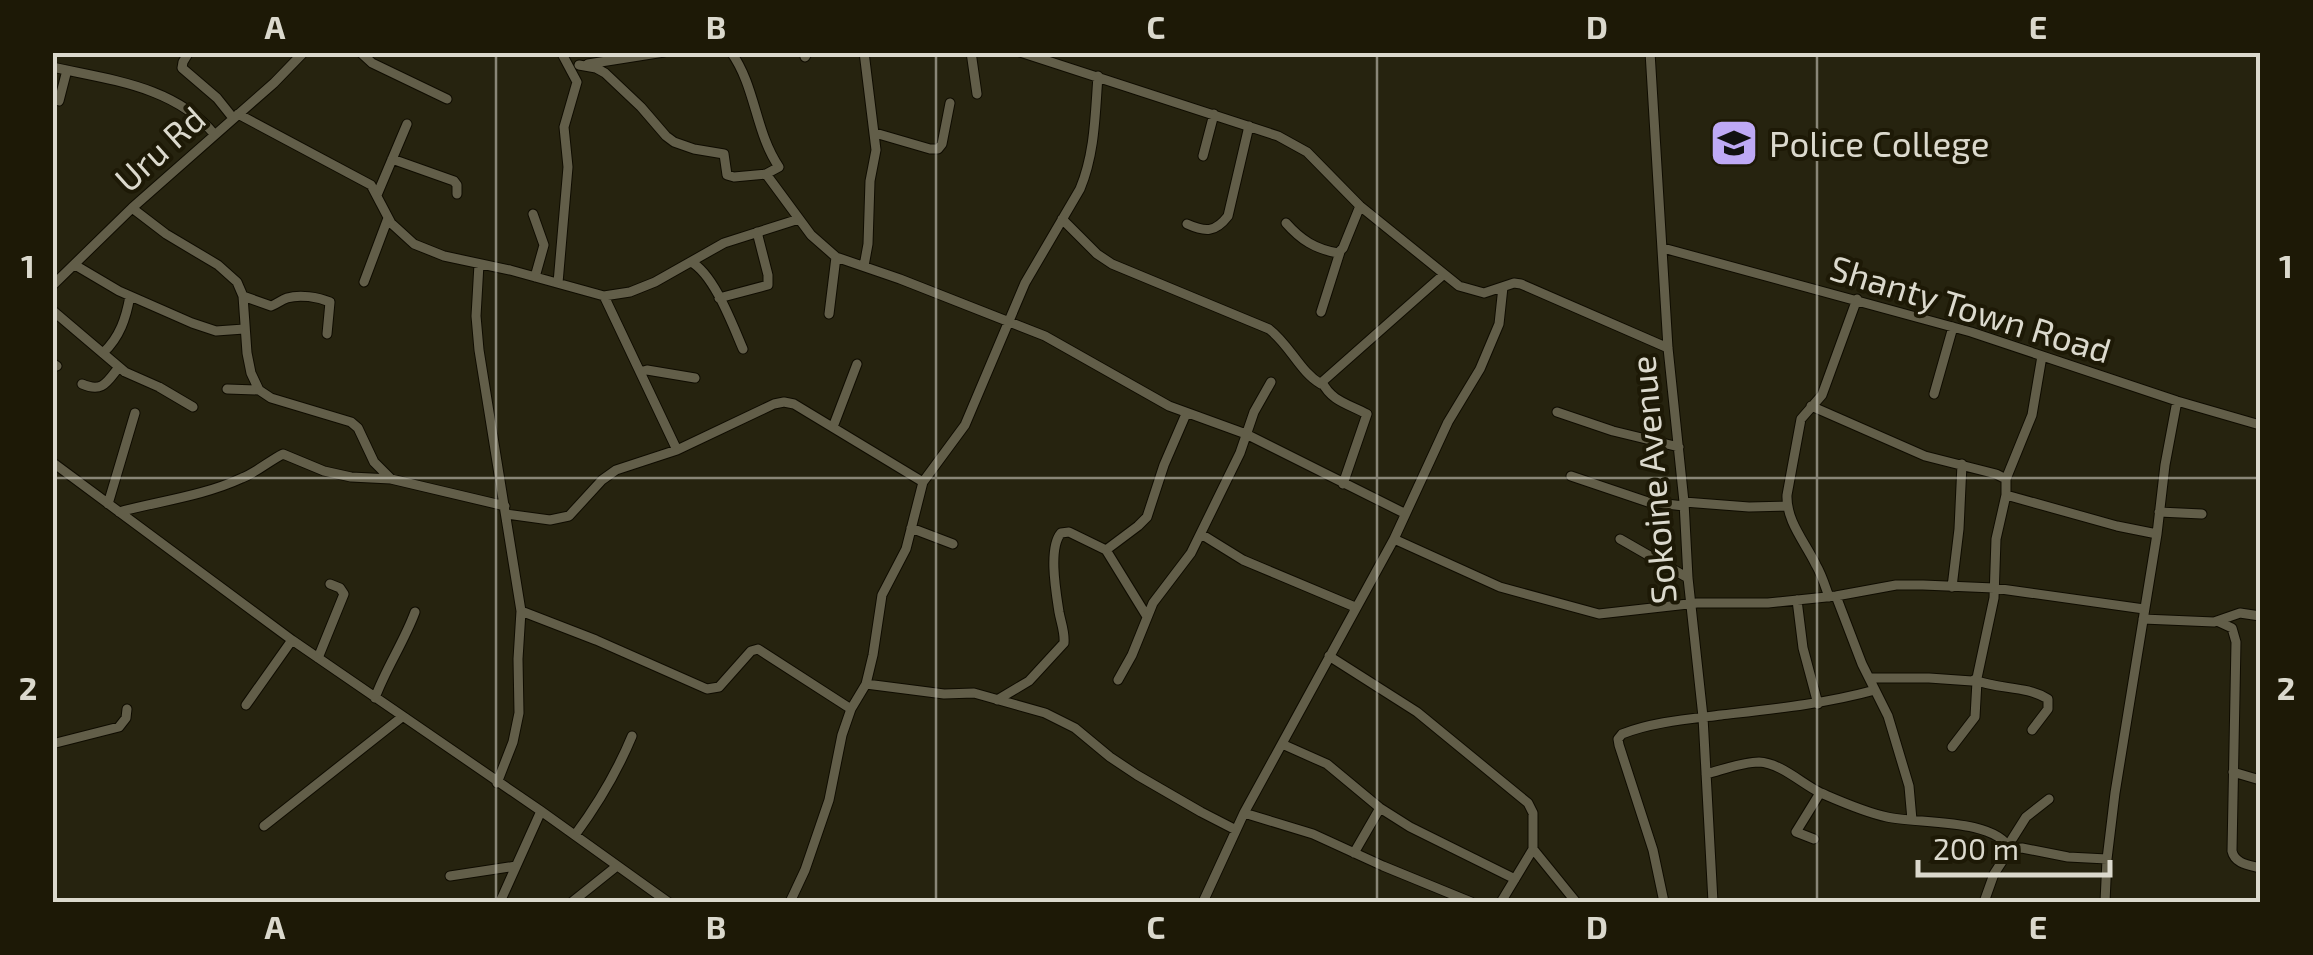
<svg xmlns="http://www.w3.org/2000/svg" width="2313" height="955" font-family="'Exo 2',sans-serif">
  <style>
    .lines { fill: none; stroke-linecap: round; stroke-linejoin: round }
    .minor-casing { stroke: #0f0c00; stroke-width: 11 }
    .minor { stroke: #625e49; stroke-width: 9 }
    .grid { fill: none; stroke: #dbd9cd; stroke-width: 2.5; stroke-opacity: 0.55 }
    .labels { text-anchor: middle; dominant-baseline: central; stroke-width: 8; stroke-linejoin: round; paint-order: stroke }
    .poi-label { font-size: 35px; fill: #dbd9cd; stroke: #1d1906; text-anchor: start }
    .street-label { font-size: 35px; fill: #dbd9cd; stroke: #1d1906 }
    .neatline { fill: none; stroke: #dbd9cd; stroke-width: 4 }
    .grid-label { font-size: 32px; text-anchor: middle; font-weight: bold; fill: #dbd9cd }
  </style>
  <rect width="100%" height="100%" fill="#26230f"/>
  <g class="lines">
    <g class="minor-casing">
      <path id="minor" d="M 189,52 L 183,62 L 182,68 L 217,98 L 233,118
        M 360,52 L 372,63 L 447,99
        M 731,52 C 756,87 755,132 779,167 L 766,174
        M 971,52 L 977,94
        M 1020,52 L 1278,136 L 1307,152 L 1360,206 L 1459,286 L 1484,293 L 1514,283 L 1521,284 L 1668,348
        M 1650,52 L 1668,348 L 1684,502 L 1688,578 L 1703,717 L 1713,902
        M 805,57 L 808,52
        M 588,64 L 664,52
        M 579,65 L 596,68 L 605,73 L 641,107 L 666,136 L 674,142 L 694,149 L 724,154 L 727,175 L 734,177 L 766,174 L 811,235 L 836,257 L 900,279 L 1045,336 L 1169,406 L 1246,434 L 1404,513
        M 52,67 C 110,80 175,86 215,135
        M 59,101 L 67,70
        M 238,114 L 371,185 L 391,223 L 414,244 L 444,256 L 510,270 L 604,296 L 630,292 L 655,282 L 724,243 L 799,219
        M 875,133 L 930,149 L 938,149 L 942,144 L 950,103
        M 1203,156 L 1214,114
        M 392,159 L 454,181 L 457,185 L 457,194
        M 377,195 L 407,124
        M 132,208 L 166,234 L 218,265 L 237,282 L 243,296 L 247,353 L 251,373 L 259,390 L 271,398 L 351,422 L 358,428 L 374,462 L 391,479 L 505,506
        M 533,214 L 544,245 L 535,277
        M 1062,219 L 1097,254 L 1112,264 L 1269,329 C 1290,345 1300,372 1321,384
        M 1286,223 C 1301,240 1315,249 1338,253 L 1343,248 L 1360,206
        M 1187,224 C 1205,232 1215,233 1228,216 L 1249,126
        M 1663,248 L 1971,332 L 2177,401 L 2260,425
        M 691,262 C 714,274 733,326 743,349
        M 479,264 L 476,316 L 479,350 L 521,611 L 518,659 L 519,713 L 513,742 L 497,783
        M 75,265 L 119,291 L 192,323 L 216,331 L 244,329
        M 864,266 L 868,244 L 870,181 L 876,150 L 864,52
        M 364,282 L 388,218
        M 558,283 L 568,167 L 564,127 L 577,82 L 561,52
        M 52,286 L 132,208 L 274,83 L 304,52
        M 243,296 L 271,306 C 277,304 281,300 287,298 C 300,294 318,297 330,302 L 327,334
        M 604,296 L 677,450
        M 719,298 L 768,285 L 768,275 L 757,232
        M 52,310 L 125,372 L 159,387 L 193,407
        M 1321,312 L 1340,252
        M 829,314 L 836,257
        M 103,353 C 120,337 126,318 130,296
        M 52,363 L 57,366
        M 640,372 L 647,370 L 695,378
        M 82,384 C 103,393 107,382 119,367
        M 227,389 L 259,390
        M 1934,394 L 1953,327
        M 1811,406 L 1925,456 L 1996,474 L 2006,479 L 2006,495 L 1996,539 L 1994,598 L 1977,678 L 1972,681 L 1929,678 L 1869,678
        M 1557,412 L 1613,431 L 1679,447
        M 833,427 L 857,364
        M 52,462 L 292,640 L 541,811 L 668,902
        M 1571,476 L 1648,502 L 1684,506
        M 2006,479 L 2032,415 L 2042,356
        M 1343,484 L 1367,414 C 1349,404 1332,402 1322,382 L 1443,275
        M 2006,495 L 2117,526 L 2157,534
        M 1684,502 L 1749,507 L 1787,506
        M 108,504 L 135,413
        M 119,512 C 160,501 203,496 242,478 C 257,472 269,461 283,454 L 324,471 L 351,477 L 391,479
        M 2159,512 L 2202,514
        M 506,514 L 550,520 L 569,516 L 602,480 L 616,470 L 677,450 L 774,404 L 784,402 L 794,404 L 923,482
        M 911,528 L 953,544
        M 1201,534 L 1243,560 L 1355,607
        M 1394,539 L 1500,587 L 1599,614 L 1697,603 L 1768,603 L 1836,596 L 1896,585 L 1923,585 L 1994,588 L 2144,609
        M 1620,539 L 1688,578
        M 1106,550 L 1138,526 L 1147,517 L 1164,465 L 1186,414
        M 1952,587 L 1959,529 L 1962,464
        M 1836,596 L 1862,664 L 1888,716 L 1909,786 L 1912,820
        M 1829,597 C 1825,586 1822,575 1816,565 C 1805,542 1786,521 1787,495 L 1801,419 L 1822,395 L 1857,299
        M 1797,600 L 1803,648 L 1818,704
        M 521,611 L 596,640 L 707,689 L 719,687 L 751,651 L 758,649 L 851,709
        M 2143,619 L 2214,622 L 2240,613 L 2260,616
        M 2219,622 L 2232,628 L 2236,642 L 2232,851 C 2235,864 2249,865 2260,868
        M 1329,656 L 1417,712 L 1528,803 L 1533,813 L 1533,849 L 1576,902
        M 318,658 L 344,594 L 340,588 L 330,584
        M 1118,680 L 1132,655 L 1153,603 L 1191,553 L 1240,453 L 1254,412 L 1271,382
        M 1975,680 C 1999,690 2025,685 2048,699 L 2048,709 L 2032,730
        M 866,684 L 944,694 L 974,693 L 1045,713 L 1075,728 L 1110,757 L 1137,775 L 1201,812 L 1236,830
        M 375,698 C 386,668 404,642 415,612
        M 997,700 L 1029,681 L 1064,643 C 1065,632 1061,623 1059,612 C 1056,592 1048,548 1061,533 L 1069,532 L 1106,550 L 1146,615
        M 246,705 L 292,640
        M 52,744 L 119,727 L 126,718 L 127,709
        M 1282,744 L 1327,764 L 1380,808 L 1410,827 L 1515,879
        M 1952,747 L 1975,717 L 1977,681
        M 2233,772 L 2260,780
        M 1706,774 C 1722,770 1742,762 1759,762 C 1781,763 1802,784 1821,793 C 1842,802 1864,812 1887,817 C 1918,824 1994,818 2010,849
        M 1244,813 L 1313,834 L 1383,866 L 1471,902
        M 264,826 L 402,717
        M 575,835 C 598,804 617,772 632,736
        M 1814,839 L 1796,832 L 1820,793
        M 2009,844 L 2026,817 L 2049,799
        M 1354,853 L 1380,808
        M 450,876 L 516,866
        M 500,902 L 541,811
        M 572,902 L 617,866
        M 790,902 L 805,870 L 829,800 L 842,735 L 851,709 L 866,684 L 873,655 L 882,595 L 906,549 L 923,482 L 965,425 L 1025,283 L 1080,189 C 1095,153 1095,115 1098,76
        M 1203,902 L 1244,813 L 1394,539 L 1448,422 L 1480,369 L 1499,324 L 1503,287
        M 1501,902 L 1533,849
        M 1664,902 L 1653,850 L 1619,745 L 1618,739 L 1622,734 C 1652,722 1689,719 1721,715 C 1773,709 1824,704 1875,690
        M 1984,902 L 1994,874 L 2010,849 L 2022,848 L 2068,857 L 2107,859
        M 2105,902 L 2107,859 L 2115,793 L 2157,534 L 2165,465 L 2177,401"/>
    </g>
    <use href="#minor" class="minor"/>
  </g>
  <path class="grid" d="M 496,52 L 496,902M 936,52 L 936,902M 1377,52 L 1377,902M 1817,52 L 1817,902M 52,478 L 2260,478"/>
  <defs>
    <g id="university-square" transform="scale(2.5)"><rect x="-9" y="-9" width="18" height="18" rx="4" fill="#bea9f5" stroke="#1d1906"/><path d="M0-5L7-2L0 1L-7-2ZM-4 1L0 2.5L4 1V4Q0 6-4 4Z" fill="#111"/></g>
  </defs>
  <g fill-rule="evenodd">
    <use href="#university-square" x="1734" y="143"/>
  </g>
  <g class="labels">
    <g class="poi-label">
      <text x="1769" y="143">Police College</text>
    </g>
    <g class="street-label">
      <text transform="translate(159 148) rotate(-42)">Uru Rd</text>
      <text transform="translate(1971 308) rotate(17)">Shanty Town Road</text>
      <text transform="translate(1652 480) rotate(-95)">Sokoine Avenue</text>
    </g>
  </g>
  <rect width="2313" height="955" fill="none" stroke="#1d1906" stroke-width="110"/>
  <path d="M1918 860v15h192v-15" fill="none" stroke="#dbd9cd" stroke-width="5"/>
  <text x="1933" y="860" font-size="30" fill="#dbd9cd" stroke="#1d1906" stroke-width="8" paint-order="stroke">200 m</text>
  <rect x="55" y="55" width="2203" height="845" class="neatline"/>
  <g class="grid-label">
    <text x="275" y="39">A</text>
    <text x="716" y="39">B</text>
    <text x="1156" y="39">C</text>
    <text x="1597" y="39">D</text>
    <text x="2038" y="39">E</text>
    <text x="28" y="278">1</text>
    <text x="2286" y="278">1</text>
    <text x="28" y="700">2</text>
    <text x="2286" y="700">2</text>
    <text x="275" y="939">A</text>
    <text x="716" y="939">B</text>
    <text x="1156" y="939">C</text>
    <text x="1597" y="939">D</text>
    <text x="2038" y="939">E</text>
  </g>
</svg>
